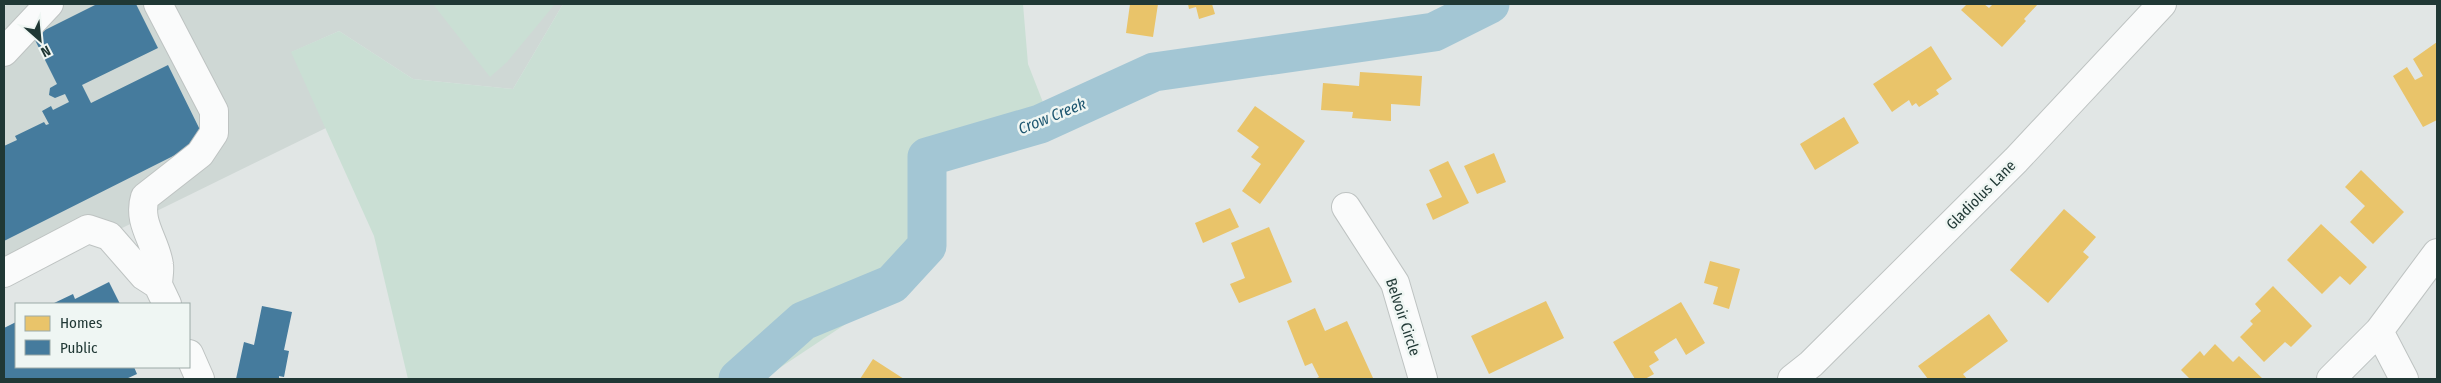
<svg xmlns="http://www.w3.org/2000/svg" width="2441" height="383" font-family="'Fira Sans Condensed',sans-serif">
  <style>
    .built { fill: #cfd8d5 }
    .green { fill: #cadfd4 }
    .homes { fill: #e9c46a }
    .public { fill: #457b9d }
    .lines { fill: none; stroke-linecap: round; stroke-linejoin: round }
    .river { stroke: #a3c6d4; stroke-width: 39 }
    .minor-casing { stroke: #bec3c2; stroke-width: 30 }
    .minor { stroke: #fafbfb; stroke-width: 28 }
    .labels { text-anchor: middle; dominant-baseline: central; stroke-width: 5; stroke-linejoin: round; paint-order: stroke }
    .street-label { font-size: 15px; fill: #203835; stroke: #eff6f3 }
    .water-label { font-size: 16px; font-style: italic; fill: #1e5771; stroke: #eff6f3 }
  </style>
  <rect width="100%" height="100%" fill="#e1e6e5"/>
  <path class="built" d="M 8,4 L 563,4 L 513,89 L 413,79 L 339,31 L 292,52 L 326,128 L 4,286 L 4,7 Z"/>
  <path class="green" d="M 433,4 L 555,4 L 507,62 L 490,77 Z
    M 563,4 L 1023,4 L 1028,64 L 1046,110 L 931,163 L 936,264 L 763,379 L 408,379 L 374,236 L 291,52 L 339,31 L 413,79 L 513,89 Z"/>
  <path class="homes" d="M 1130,4 L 1158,4 L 1153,37 L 1126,33 Z
    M 1188,4 L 1212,4 L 1215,14 L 1199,19 L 1196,7 L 1189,9 Z
    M 1967,4 L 1984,4 L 1989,8 L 1993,4 L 2038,4 L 2024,19 L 2026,21 L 2002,47 L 1961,10 Z
    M 2437,42 L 2437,120 L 2423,127 L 2393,76 L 2407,67 L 2415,80 L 2423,76 L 2413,59 Z
    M 1931,46 L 1952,79 L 1936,90 L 1939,94 L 1919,107 L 1916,103 L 1912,106 L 1909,100 L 1892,112 L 1873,84 Z
    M 1360,72 L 1422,76 L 1420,106 L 1391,104 L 1391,121 L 1352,118 L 1353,112 L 1321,110 L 1323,83 L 1359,86 Z
    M 1255,106 L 1305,141 L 1260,204 L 1242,191 L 1261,164 L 1251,157 L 1259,147 L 1237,131 Z
    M 1844,117 L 1859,143 L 1815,170 L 1800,144 Z
    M 1494,153 L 1506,182 L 1477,194 L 1464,166 Z
    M 1448,161 L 1469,203 L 1433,220 L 1426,204 L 1442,197 L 1429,170 Z
    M 2361,170 L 2404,212 L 2373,244 L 2350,222 L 2365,206 L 2345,187 Z
    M 1230,208 L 1239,227 L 1203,243 L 1195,223 Z
    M 2064,209 L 2096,237 L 2083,252 L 2089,257 L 2048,303 L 2010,270 Z
    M 2321,224 L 2367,267 L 2350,285 L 2340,276 L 2322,294 L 2287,260 Z
    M 1269,227 L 1292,282 L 1239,303 L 1230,284 L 1245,278 L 1231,243 Z
    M 1710,261 L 1740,269 L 1729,309 L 1713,304 L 1718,287 L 1704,283 Z
    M 2273,286 L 2312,326 L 2291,347 L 2285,342 L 2264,362 L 2240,337 L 2253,324 L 2250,321 L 2261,311 L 2255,304 Z
    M 1546,301 L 1564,338 L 1489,374 L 1471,336 Z
    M 1681,302 L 1705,343 L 1686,355 L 1676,338 L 1654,352 L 1659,360 L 1649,366 L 1654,374 L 1645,379 L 1635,379 L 1613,342 Z
    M 1315,308 L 1325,331 L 1347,321 L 1373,378 L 1315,379 L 1319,377 L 1312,363 L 1305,366 L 1287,321 Z
    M 1989,314 L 2008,341 L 1963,374 L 1967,379 L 1928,379 L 1918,366 Z
    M 2215,344 L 2233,362 L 2239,356 L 2263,379 L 2190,379 L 2181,370 L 2200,351 L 2204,356 Z
    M 873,359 L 904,379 L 860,379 Z"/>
  <path class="public" d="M 97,4 L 136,4 L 158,48 L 82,85 L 91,103 L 168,65 L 205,140 L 4,241 L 4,146 L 17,140 L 15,136 L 44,122 L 46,125 L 49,124 L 42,111 L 51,106 L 53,110 L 69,102 L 65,94 L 55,98 L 49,95 L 50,88 L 57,84 L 33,36 Z
    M 109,282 L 120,304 L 52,304 L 73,294 L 75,299 Z
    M 262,306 L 292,312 L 284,350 L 289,351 L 284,377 L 279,376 L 279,379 L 236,379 L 244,342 L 254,345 Z
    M 16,322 L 16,367 L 134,367 L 137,374 L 126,379 L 4,379 L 4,328 Z"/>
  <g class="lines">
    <path class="river" d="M 738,379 L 803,321 L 892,284 L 927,246 L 927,157 L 1040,124 L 1154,72 L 1434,32 L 1490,4"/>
    <g class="minor-casing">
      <path id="minor" d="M 158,4 L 214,111 L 214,133 L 200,154 L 145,197 C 137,223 156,241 159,265 C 160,271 158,278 158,285
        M 4,52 L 49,4
        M 1346,207 L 1395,283 L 1423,379
        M 4,273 L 88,229 L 109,236 L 144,276 L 158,285 L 167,304
        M 2379,331 L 2404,379
        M 189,354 L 200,379
        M 1792,379 L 1811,364 L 2016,160 L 2162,4
        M 2331,379 L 2379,331 L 2437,253"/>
    </g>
    <use href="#minor" class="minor"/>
  </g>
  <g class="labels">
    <g class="street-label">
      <text transform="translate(1981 195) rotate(-45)">Gladiolus Lane</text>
      <text transform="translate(1403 317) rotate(72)">Belvoir Circle</text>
    </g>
    <g class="water-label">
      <text transform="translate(1052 116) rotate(-22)">Crow Creek</text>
    </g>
  </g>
  <rect width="2441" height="383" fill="none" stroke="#203835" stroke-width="10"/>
  <rect x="15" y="303" width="175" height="65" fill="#eff6f3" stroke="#9caaa7"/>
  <rect x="25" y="316" width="25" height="15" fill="#e9c46a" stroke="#9caaa7"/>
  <text x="60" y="328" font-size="15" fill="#203835">Homes</text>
  <rect x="25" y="340" width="25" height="15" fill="#457b9d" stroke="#9caaa7"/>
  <text x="60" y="353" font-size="15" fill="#203835">Public</text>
  <g transform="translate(40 40) rotate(153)" stroke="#eff6f3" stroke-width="4" paint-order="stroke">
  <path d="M0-4L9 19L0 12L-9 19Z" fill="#203835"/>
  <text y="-8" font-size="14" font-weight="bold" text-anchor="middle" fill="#203835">N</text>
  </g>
</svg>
